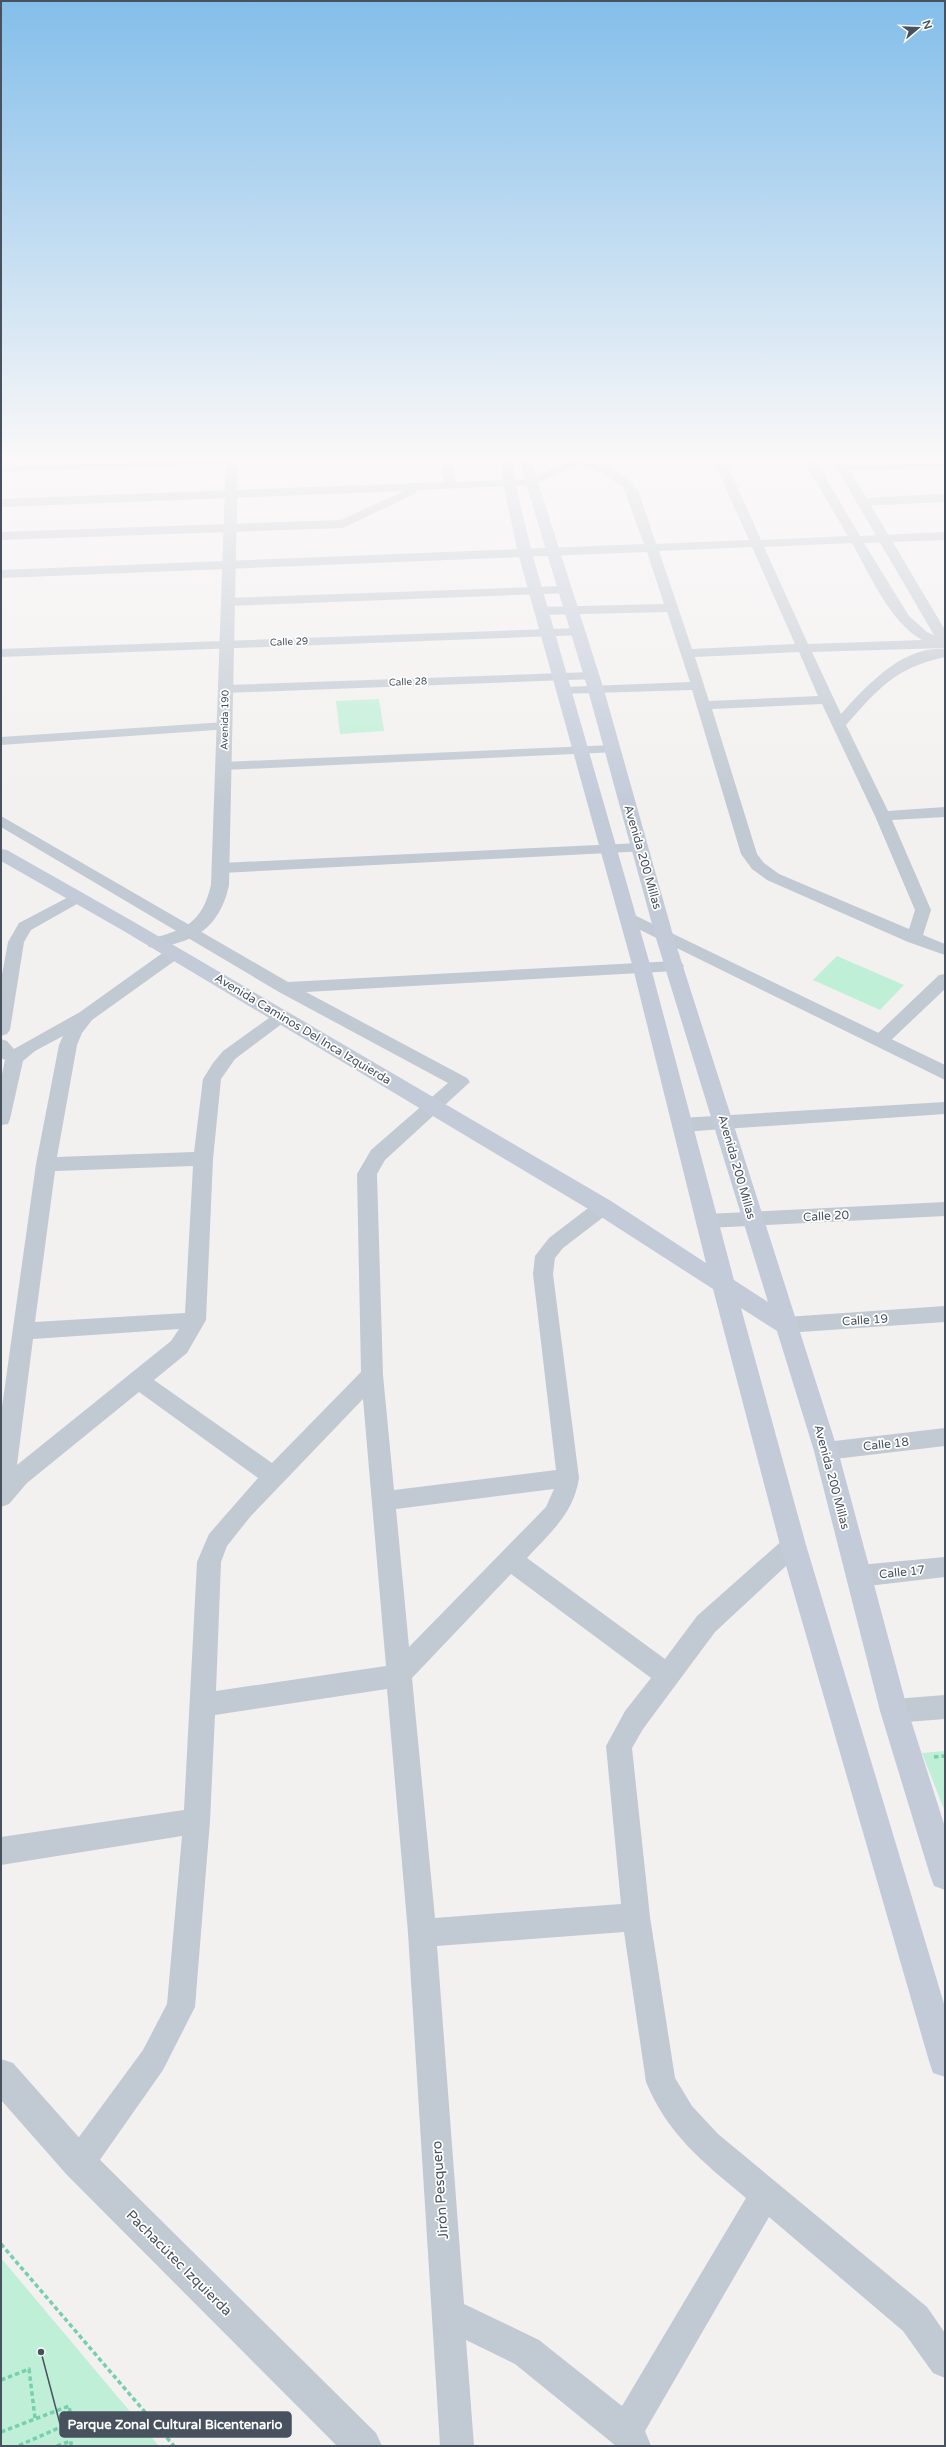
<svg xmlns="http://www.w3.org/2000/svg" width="946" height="2447" font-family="'Varela Round',sans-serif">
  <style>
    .green { fill: #bff0d7 }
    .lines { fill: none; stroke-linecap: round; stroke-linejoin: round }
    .path { stroke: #76cfad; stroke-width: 3.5; stroke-dasharray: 4.5 3; stroke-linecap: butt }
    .minor { fill: #c1c9d2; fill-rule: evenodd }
    .tertiary { fill: #c1c9d2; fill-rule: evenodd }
    .secondary { fill: #c3cbd9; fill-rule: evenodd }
    .labels { text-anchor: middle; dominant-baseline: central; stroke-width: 3.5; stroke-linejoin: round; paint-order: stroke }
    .far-street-label { font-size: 10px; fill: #48515e; stroke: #fff }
    .street-label { font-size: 12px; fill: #48515e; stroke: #fff }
    .near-street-label { font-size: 14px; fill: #48515e; stroke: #fff }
    .leader { fill: none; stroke: #48515e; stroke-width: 1.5 }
    .callout-dot { fill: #48515e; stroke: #fff; stroke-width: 1.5 }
    .callout { fill: #48515e; stroke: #48515e; stroke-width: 1.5 }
    .callout-label { font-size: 13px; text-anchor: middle; font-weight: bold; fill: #fff }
  </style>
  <rect width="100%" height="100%" fill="#f3f0f0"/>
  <path class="green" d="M 379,699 L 384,731 L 340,734 L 336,701 Z
    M 837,956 L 904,985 L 880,1010 L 813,980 Z
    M 945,1751 L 945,1812 L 922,1753 Z
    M 1,2258 L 159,2446 L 1,2446 Z"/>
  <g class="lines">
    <path class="path" d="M 934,1757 L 945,1756
      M 1,2244 L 174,2446
      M 1,2380 L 29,2369 L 35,2418
      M 1,2432 L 69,2406 L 72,2422 L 18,2446
      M 57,2446 L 71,2441 L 71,2446"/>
    <path class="minor" d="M 151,460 L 249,460 L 243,463 L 1,472 L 1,466 Z
      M 440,460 L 452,460 L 456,482 L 530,479 L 572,460 L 587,460 L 612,469 L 631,482 L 638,490 L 656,544 L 749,540 L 713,460 L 725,460 L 761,540 L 848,536 L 803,460 L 815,460 L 860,536 L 945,532 L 945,540 L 864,543 L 909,616 L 927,632 L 945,640 L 945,648 L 812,652 L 841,714 C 866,686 903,645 945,649 L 945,657 C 895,668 879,688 846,725 L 888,811 L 945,807 L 945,817 L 892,820 L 931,910 L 923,935 L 945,944 L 945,955 L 908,942 L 767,880 L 752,869 L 741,854 L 692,690 L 559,694 L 557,691 L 564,687 L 690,682 L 667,612 L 540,615 L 534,611 L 540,607 L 664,604 L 647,552 L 1,578 L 1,570 L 644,544 L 623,487 L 604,474 L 579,465 L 532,485 L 417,490 L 416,493 L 343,528 L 1,540 L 1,532 L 341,520 L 404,491 L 1,507 L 1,499 L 444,482 ZM 852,543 C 870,575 890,622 922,640 L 808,644 L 764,547 ZM 752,547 L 795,644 L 692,649 L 659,551 ZM 799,652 L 818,696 L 709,701 L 695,657 ZM 822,704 L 875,816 L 915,910 L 909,929 L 779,874 L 764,863 L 757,854 L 712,709 Z
      M 945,462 L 945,468 L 843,471 L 837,468 L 843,465 Z
      M 945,494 L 945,502 L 861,506 L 855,502 L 861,498 Z
      M 564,586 L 569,587 L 570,590 L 569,593 L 228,606 L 222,602 L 228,598 Z
      M 578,628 L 585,632 L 583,635 L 1,657 L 1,649 Z
      M 591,672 L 596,673 L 598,676 L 596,679 L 226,693 L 219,689 L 226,685 Z
      M 225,722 L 232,726 L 230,729 L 1,745 L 1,737 Z
      M 613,745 L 620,749 L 618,752 L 224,770 L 217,766 L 224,762 Z
      M 1,816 L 288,982 L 675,961 L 681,962 L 684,966 L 681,970 L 675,971 L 306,992 L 467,1078 L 470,1082 L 385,1160 L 377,1174 L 383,1375 L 394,1490 L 556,1470 L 533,1274 L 535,1256 L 549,1238 L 596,1202 L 603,1200 L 610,1202 L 613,1207 L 610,1212 L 563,1248 L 555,1258 L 553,1274 L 579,1478 C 574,1513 550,1533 527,1558 L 665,1659 L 697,1616 L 785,1538 L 793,1535 L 801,1538 L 805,1545 L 801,1552 L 715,1632 L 643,1729 L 632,1748 L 650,1917 L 675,2078 L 692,2106 L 718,2134 L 927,2307 L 945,2333 L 945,2378 L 933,2373 L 903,2331 L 769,2217 L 645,2431 L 651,2446 L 616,2446 L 515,2364 L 466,2340 L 474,2446 L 440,2446 L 408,1933 L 387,1689 L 215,1715 L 210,1821 L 195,2007 L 163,2070 L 90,2174 L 79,2178 L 68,2174 L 64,2163 L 68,2152 L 143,2050 L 167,2004 L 182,1836 L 1,1865 L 1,1837 L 184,1810 L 197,1562 L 209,1534 L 258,1478 L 139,1392 L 27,1483 L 9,1504 L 1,1507 L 1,1414 L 36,1164 L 59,1045 L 63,1036 L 35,1051 L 23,1061 L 10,1119 L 8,1124 L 1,1125 L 1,1079 L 5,1060 L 1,1058 L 1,1039 L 7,1041 L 14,1049 L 80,1012 L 168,949 L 180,949 L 182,953 L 180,957 L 92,1020 L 82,1033 L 77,1045 L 57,1157 L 194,1152 L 203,1079 L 213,1063 L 223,1051 L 276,1013 L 288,1013 L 291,1017 L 235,1059 L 221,1079 L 213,1159 L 206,1320 L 187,1353 L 154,1380 L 272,1463 L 361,1372 L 357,1174 L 371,1150 L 448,1083 L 279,992 L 1,827 ZM 193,1166 L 185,1313 L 35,1322 L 55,1171 ZM 179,1329 L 171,1341 L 17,1465 L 33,1339 ZM 363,1399 L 386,1666 L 216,1691 L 221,1562 L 227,1546 L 250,1517 ZM 554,1489 L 546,1507 L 409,1647 L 396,1509 ZM 511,1574 L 651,1678 L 625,1711 L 606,1746 L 621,1904 L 435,1918 L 412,1678 ZM 624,1932 L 646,2082 C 668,2135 703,2162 746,2198 L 622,2406 L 539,2340 L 464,2304 L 437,1946 Z
      M 640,843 L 648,848 L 646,851 L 221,873 L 213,868 L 221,863 Z
      M 78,892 L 84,894 L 86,897 L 84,900 L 31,930 L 24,942 L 10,1030 L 7,1034 L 1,1036 L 1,980 L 8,942 L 19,923 Z
      M 945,974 L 945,989 L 887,1044 L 881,1046 L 875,1044 L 872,1040 L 875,1036 L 939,975 Z
      M 945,1102 L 945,1114 L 681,1132 L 674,1130 L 672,1125 L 674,1120 L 681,1118 Z
      M 945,1202 L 945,1216 L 707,1228 L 700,1226 L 697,1221 L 700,1216 L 707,1214 Z
      M 945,1306 L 945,1322 L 786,1333 L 779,1331 L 775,1325 L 779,1319 L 786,1317 Z
      M 945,1428 L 945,1446 L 826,1460 L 818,1458 L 815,1451 L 818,1444 L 826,1442 Z
      M 945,1557 L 945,1577 L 859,1587 L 851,1583 L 847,1576 L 851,1569 L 859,1565 Z
      M 945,1695 L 945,1719 L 894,1723 L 885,1719 L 881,1711 L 885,1703 L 894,1699 Z"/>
    <path class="tertiary" d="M 226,460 L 238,460 L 229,885 C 222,917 206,936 174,944 C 165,947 158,949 149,947 L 147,943 L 149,939 C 185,930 202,923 211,885 Z
      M 832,460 L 844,460 L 945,630 L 945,646 L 938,642 Z
      M 628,912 L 945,1065 L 945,1080 L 622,921 L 619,917 L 622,913 Z
      M 1,2059 L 13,2063 L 91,2151 L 376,2433 L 382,2446 L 337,2446 L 67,2175 L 1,2100 Z"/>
    <path class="secondary" d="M 502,460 L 514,460 L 515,482 L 532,553 L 651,968 L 734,1280 L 768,1302 L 655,935 L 588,690 L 519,460 L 531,460 L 604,690 L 673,935 L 838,1451 L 908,1711 L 945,1827 L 945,1890 L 934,1886 L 930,1875 L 880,1711 L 814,1451 L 777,1331 L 741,1308 L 806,1545 L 945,2007 L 945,2077 L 933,2073 L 929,2061 L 780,1545 L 713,1289 L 595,1213 L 122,930 L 1,861 L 1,849 L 7,850 L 134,922 L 611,1201 L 706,1263 L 633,968 L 518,553 L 503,482 Z"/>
  </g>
  <linearGradient id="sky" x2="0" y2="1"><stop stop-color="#83beea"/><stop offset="0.57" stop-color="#faf8f8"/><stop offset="1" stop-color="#faf8f8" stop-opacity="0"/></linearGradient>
  <rect width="946" height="803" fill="url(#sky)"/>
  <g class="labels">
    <g class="far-street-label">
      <text transform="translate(289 642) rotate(-2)">Calle 29</text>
      <text transform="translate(408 682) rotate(-2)">Calle 28</text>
      <text transform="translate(225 720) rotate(-89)">Avenida 190</text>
    </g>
    <g class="street-label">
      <text transform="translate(643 857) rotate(74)">Avenida 200 Millas</text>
      <text transform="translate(303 1029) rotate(31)">Avenida Caminos Del Inca Izquierda</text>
      <text transform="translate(737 1167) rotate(74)">Avenida 200 Millas</text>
      <text transform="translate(826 1216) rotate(-3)">Calle 20</text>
      <text transform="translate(865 1320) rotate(-4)">Calle 19</text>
      <text transform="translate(886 1444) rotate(-6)">Calle 18</text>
      <text transform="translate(832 1477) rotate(75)">Avenida 200 Millas</text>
      <text transform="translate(902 1572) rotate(-6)">Calle 17</text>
    </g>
    <g class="near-street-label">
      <text transform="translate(440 2190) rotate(-94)">Jirón Pesquero</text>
      <text transform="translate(179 2263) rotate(45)">Pachacútec Izquierda</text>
    </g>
  </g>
  <path class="leader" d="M41 2352L60 2424"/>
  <circle class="callout-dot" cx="41" cy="2352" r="4"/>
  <rect class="callout" x="60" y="2412" width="231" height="25" rx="4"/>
  <g class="callout-label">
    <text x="175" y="2429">Parque Zonal Cultural Bicentenario</text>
  </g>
  <rect width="946" height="2447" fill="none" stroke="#48515e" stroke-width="4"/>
  <g transform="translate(918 28) rotate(71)" stroke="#ffffff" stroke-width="3" paint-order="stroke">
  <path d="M0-3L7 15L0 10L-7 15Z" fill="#48515e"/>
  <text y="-6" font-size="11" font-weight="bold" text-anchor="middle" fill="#48515e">N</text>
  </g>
</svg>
